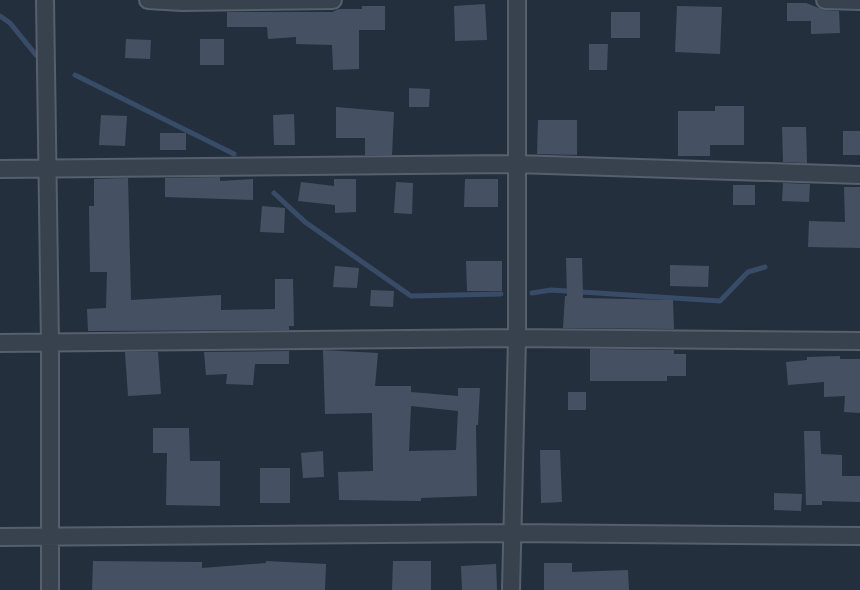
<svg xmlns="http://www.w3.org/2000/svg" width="860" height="590" font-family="Commissioner,sans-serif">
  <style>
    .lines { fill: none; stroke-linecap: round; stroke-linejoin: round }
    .stream { stroke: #394c67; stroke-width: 5 }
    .building { fill: #455162; fill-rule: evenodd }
    .minor-casing { stroke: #565f6c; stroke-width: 20 }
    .minor { stroke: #38414e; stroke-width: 16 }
  </style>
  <rect width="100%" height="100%" fill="#242f3e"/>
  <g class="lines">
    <path class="stream" d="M 0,16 L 10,23 L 36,55
      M 75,75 L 234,154
      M 274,193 L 305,222 L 411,296 L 501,294
      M 532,293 L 551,290 L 720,301 L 748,272 L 765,267"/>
  </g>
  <path class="building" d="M 787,3 L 806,3 L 824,10 L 839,11 L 840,33 L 811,34 L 811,21 L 787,21 Z
    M 485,4 L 487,40 L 455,41 L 454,6 Z
    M 362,6 L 385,6 L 385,30 L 359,30 L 359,69 L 333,70 L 332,45 L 296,44 L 296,37 L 268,39 L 267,27 L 227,27 L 227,12 L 332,12 L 339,9 L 362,9 Z
    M 677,6 L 722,7 L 720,54 L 675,52 Z
    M 611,12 L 640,12 L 640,38 L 611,38 Z
    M 126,39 L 151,40 L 150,59 L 125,58 Z
    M 200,39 L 224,39 L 224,65 L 200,65 Z
    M 589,44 L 608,44 L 607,70 L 589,70 Z
    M 409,88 L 430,89 L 429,107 L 409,107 Z
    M 715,106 L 744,106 L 744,145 L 710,145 L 710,156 L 678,156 L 678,111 L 715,111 Z
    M 336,107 L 394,112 L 392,155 L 365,155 L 365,138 L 336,138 Z
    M 294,114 L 295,145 L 274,145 L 273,115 Z
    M 101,115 L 127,116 L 125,146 L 99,145 Z
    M 538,120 L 577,120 L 577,155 L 537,154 Z
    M 782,127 L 806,127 L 807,163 L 783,162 Z
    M 843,131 L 860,131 L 860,155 L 843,155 Z
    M 160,133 L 186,133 L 186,150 L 160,150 Z
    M 220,177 L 220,181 L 253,179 L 253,200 L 165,197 L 165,178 Z
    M 128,178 L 131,300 L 221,295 L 221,310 L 275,309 L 275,279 L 293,279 L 294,326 L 289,326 L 289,330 L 88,331 L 87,309 L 106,308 L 107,272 L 90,272 L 89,206 L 94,206 L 94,179 Z
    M 334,179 L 356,179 L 356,212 L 335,213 L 335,205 L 298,201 L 301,182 L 334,186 Z
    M 465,179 L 498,179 L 498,207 L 464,207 Z
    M 396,182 L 413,183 L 412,214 L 394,213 Z
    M 783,183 L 810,184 L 809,202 L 782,201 Z
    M 733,185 L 755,185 L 755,205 L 733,205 Z
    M 844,187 L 860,187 L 860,248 L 808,247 L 809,221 L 845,222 Z
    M 262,206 L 285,208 L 284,233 L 260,232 Z
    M 566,258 L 582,258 L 583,298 L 673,300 L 674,329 L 563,328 L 565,296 L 567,296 Z
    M 466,261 L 502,261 L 502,291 L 467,291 Z
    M 670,265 L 709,266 L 708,287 L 670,286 Z
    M 335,266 L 359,268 L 357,288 L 333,287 Z
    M 371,290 L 394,291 L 393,307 L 370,306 Z
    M 590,349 L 674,350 L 674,354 L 686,354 L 686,376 L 667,376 L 667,381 L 590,381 Z
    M 323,350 L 378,353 L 375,386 L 411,386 L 411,392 L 458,396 L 458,388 L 480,388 L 478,425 L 476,425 L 477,496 L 421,498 L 421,501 L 339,500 L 338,472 L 373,471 L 372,413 L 325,414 ZM 411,406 L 458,411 L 456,450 L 409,451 Z
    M 289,351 L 289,364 L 255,364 L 253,385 L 226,384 L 227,374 L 206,375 L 204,352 Z
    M 125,352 L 158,352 L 161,394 L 128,396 Z
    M 840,356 L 840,359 L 860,359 L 860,413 L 844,412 L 845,396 L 824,397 L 824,382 L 788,385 L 786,362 L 807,360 L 807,357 Z
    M 568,392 L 586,392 L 586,410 L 568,410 Z
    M 153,428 L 189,428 L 190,461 L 220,461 L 220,506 L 166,505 L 167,453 L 153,453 Z
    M 804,431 L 820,431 L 821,454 L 842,455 L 842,476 L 860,476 L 860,502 L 822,501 L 822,505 L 806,505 Z
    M 540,450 L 560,450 L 562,502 L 541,503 Z
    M 323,451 L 324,477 L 303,478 L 301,453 Z
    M 260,468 L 290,468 L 290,503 L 260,503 Z
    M 774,493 L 802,494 L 801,511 L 774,510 Z
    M 93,561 L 202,562 L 202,568 L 266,563 L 266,561 L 326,564 L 325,590 L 92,590 Z
    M 393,561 L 431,561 L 431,590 L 392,590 Z
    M 544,563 L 572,563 L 572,572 L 628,570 L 629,590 L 544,590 Z
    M 496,564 L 497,590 L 462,590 L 461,566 Z"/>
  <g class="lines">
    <g class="minor-casing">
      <path id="minor" d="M 45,0 L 50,344 L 50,590
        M 148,0 L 182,2 L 333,0
        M 825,0 L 860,1
        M 0,169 L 516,164 L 860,175
        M 0,343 L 517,338 L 860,341
        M 0,537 L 514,533 L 860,536
        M 511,590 L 517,338 L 517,0"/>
    </g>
    <use href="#minor" class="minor"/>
  </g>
</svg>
